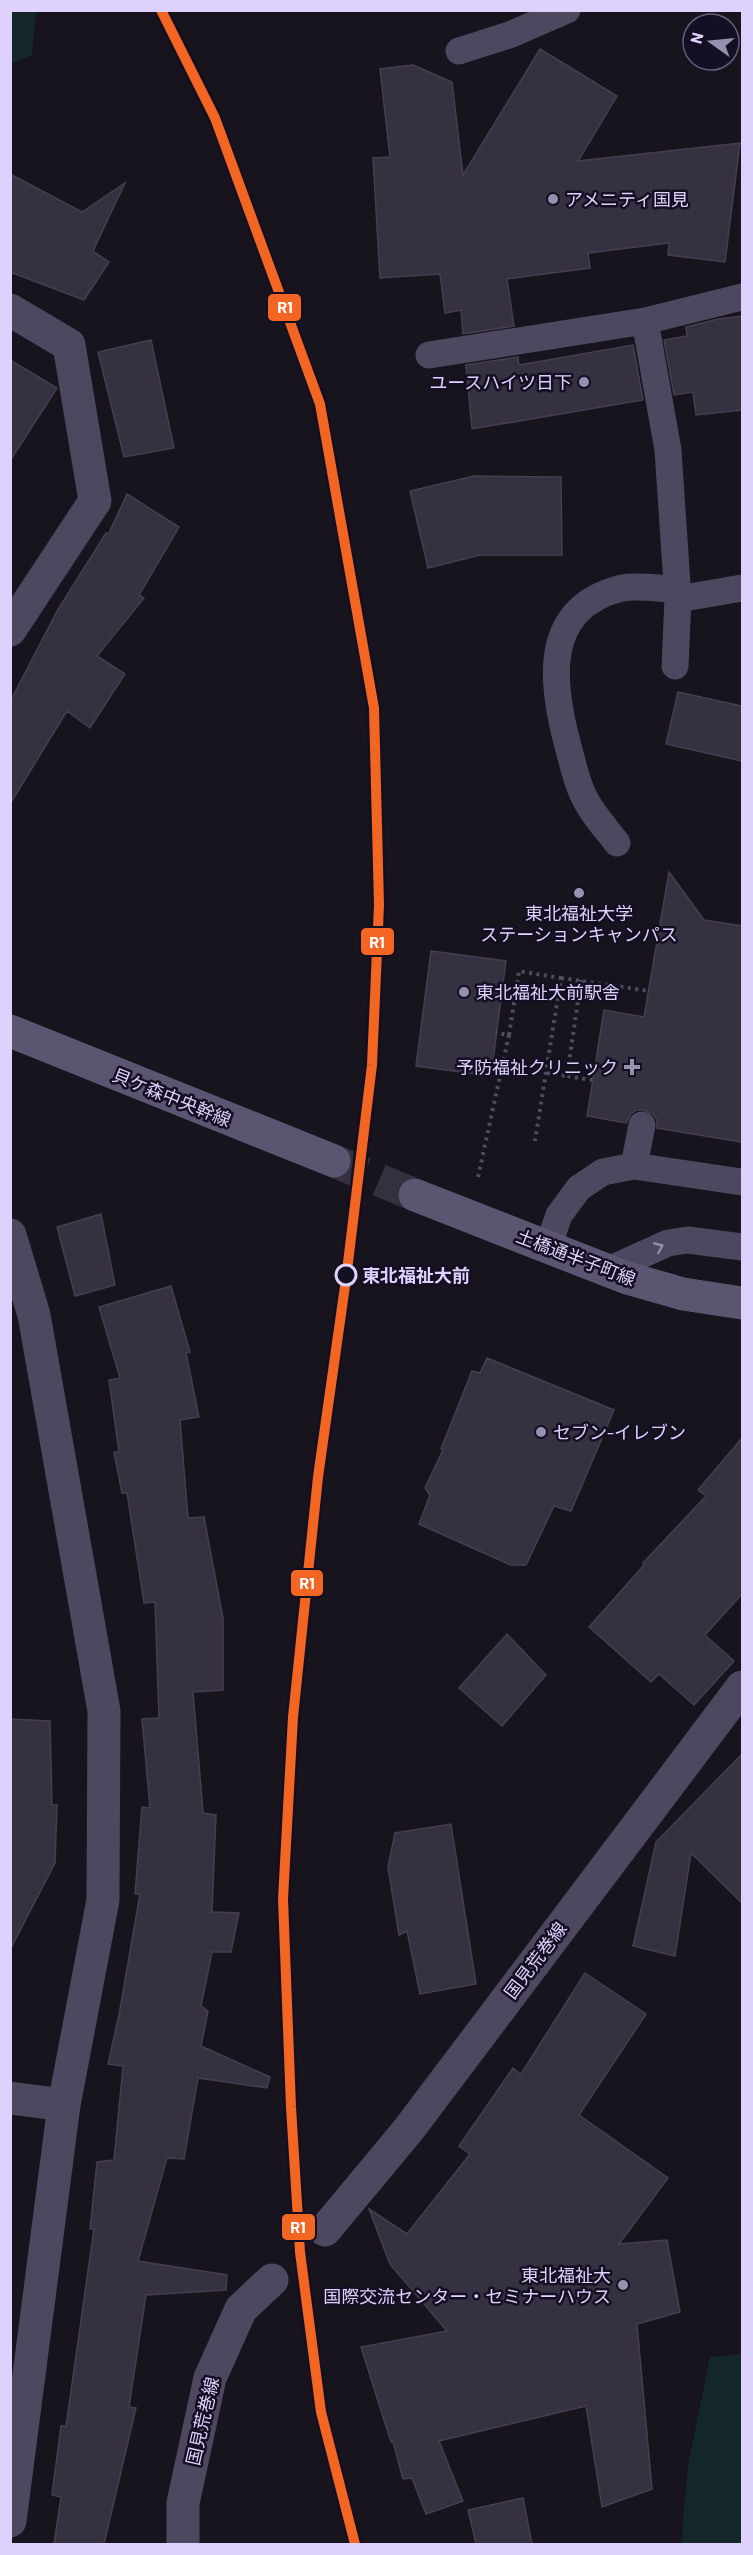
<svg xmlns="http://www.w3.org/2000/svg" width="753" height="2555" font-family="Barlow,'Noto Sans JP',sans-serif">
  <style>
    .green { fill: #13262a }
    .building { fill: #363140; stroke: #453e51; stroke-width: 1.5 }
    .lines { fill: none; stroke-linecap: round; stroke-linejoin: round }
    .secondary-tunnel { stroke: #35303f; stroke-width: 33; stroke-dasharray: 33 16; stroke-linecap: butt }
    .path { stroke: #48505f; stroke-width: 4; stroke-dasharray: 3 4.5; stroke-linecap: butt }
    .lane { stroke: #4d485f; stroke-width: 27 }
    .street { stroke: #4d485f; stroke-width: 33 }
    .secondary { stroke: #5c5571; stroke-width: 33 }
    .rail-1-casing { stroke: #150f23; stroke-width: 15 }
    .rail-1 { stroke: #f26522; stroke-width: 10 }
    .oneway { stroke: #968dae }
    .poi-dot { fill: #9890af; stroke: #150f23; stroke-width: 2 }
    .stop-dot { fill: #150f23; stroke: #ded2fd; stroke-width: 3 }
    .labels { text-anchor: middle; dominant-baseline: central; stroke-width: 5; stroke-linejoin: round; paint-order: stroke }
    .poi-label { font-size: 18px; fill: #ded2fd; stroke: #150f23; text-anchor: start }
    .street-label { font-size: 18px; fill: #ded2fd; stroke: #150f23 }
    .stop-label { font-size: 18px; font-weight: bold; fill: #ded2fd; stroke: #150f23; text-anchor: start }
    .line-badge { stroke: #150f23; stroke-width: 2 }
    .badge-label { font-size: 16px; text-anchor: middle; font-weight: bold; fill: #fff }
  </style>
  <rect width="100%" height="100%" fill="#17141e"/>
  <path class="green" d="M 11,10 L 36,11 L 32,55 L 11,64 Z
    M 742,2354 L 742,2544 L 681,2544 L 688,2465 L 710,2357 Z"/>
  <path class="building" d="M 540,49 L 617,96 L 578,161 L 740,143 L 725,262 L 668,255 L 669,243 L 588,253 L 590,268 L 507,279 L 514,326 L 463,334 L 461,310 L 445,313 L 440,274 L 380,278 L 373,158 L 390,157 L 380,69 L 413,65 L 452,82 L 463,175 Z
    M 10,174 L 82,212 L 125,183 L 93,251 L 109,262 L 84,300 L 10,272 Z
    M 742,316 L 742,410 L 696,415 L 693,392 L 674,395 L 664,340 L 687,336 L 686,327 L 718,319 Z
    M 151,340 L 174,448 L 124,457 L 98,352 Z
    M 633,345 L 643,400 L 472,429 L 466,365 L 518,357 L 519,365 Z
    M 10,360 L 57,388 L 10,461 Z
    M 474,476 L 561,477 L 562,555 L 480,555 L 428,568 L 410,491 Z
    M 127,494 L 179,527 L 139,595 L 144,598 L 97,656 L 125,674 L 90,728 L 67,711 L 10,804 L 10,702 L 57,611 L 106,533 L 109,533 Z
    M 678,692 L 742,706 L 742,761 L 666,744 Z
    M 669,872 L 704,920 L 742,926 L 742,1142 L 657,1128 L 657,1120 L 653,1114 L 644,1110 L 636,1110 L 631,1114 L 626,1123 L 587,1116 L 604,1010 L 644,1017 Z
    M 431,951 L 506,961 L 491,1076 L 416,1066 Z
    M 101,1214 L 115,1285 L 75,1296 L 57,1227 Z
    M 171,1286 L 190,1352 L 186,1353 L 199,1417 L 180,1420 L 188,1518 L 204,1517 L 223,1618 L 223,1690 L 193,1692 L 203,1813 L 216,1815 L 212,1912 L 239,1913 L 231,1952 L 212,1952 L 201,2006 L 208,2011 L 201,2046 L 270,2077 L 267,2088 L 198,2078 L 184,2159 L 167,2158 L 138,2261 L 227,2275 L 226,2290 L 146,2295 L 129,2407 L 136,2408 L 104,2544 L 54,2544 L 61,2497 L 52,2495 L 61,2426 L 66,2426 L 94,2229 L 90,2229 L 97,2162 L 114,2160 L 123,2066 L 108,2064 L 119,2015 L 140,1894 L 135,1894 L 142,1807 L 150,1808 L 142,1719 L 159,1718 L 155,1602 L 144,1603 L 127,1493 L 122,1493 L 114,1452 L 119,1452 L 109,1380 L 120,1378 L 99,1307 Z
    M 487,1358 L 614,1410 L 571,1511 L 554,1506 L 526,1565 L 511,1565 L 419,1524 L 430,1495 L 425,1488 L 443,1450 L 441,1449 L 472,1371 L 480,1373 Z
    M 742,1438 L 742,1594 L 705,1635 L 734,1661 L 694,1705 L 659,1674 L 651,1682 L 589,1627 L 644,1565 L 643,1563 L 706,1496 L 698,1490 Z
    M 507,1634 L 546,1675 L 502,1726 L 459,1688 Z
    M 10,1719 L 50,1721 L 52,1805 L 57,1805 L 55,1863 L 10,1950 Z
    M 742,1754 L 742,1903 L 691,1853 L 675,1956 L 633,1946 L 656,1842 Z
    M 451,1824 L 476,1984 L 420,1994 L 407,1931 L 399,1935 L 388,1867 L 395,1833 Z
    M 585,1973 L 646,2014 L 579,2115 L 668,2178 L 619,2244 L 667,2240 L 680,2312 L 637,2324 L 652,2489 L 602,2507 L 586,2406 L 439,2441 L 463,2501 L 426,2514 L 412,2478 L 403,2479 L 393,2442 L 391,2442 L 361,2347 L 447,2331 L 390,2264 L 369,2209 L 407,2234 L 470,2154 L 459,2146 L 513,2068 L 521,2074 Z
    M 523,2498 L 532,2544 L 476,2544 L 468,2510 Z"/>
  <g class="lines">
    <path class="secondary-tunnel" d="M 334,1161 L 415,1195"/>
    <path class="path" d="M 561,978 L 649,991
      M 581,980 L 567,1076 L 592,1080
      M 509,1035 L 519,971 L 561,978 L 535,1141
      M 547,1073 L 567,1076
      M 478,1177 L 509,1035 L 496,1033"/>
    <path class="lane" d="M 459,51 L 512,34 L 567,10
      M 645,321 L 668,450 L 678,599 L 675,666
      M 429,355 L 645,321 L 742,297
      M 678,599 L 742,588
      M 617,843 C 604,826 589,810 581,790 C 575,776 572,760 568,746 C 551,683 541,608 622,588 C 638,585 660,589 677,589
      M 634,1166 L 642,1125
      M 548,1247 L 559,1215 L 579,1188 L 603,1172 L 634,1166 L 742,1182
      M 606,1271 L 668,1243 L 688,1240 L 742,1247"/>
    <path class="street" d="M 10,310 L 69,345 L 95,501 L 10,630
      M 10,1235 L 34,1315 L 104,1711 L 103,1900 L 64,2105 L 10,2521
      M 10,2098 L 64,2105
      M 325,2230 L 409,2129 L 742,1687
      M 183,2544 L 183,2503 L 210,2378 L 241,2309 L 272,2280"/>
    <path class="secondary" d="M 10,1031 L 334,1161
      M 415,1195 L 627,1278 L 683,1294 L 742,1303"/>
    <g class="rail-1-casing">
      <path id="rail-1" d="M 161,10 L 215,118 L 320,404 L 374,708 L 379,905 L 372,1065 L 346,1279 L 318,1477 L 293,1717 L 283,1899 L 291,2107 L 300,2252 L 321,2412 L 355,2544"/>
    </g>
    <use href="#rail-1" class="rail-1"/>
  </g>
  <defs><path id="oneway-chevron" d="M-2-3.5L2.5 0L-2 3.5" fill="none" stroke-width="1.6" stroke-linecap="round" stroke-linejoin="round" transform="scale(1.5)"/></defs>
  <use class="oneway" href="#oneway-chevron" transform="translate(659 1247) rotate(-23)"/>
  <g class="poi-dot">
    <circle cx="553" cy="199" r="6"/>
    <circle cx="584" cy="382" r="6"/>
    <circle cx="579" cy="893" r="6"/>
    <circle cx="464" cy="992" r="6"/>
    <path d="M629 1058h6v6h6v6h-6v6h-6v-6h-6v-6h6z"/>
    <circle cx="541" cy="1432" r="6"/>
    <circle cx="623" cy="2285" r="6"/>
  </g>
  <circle class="stop-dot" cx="346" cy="1275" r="10"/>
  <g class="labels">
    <g class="poi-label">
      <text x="565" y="199">アメニティ国見</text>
      <text x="572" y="382" text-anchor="end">ユースハイツ日下</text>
      <text x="579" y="913" text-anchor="middle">東北福祉大学<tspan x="579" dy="21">ステーションキャンパス</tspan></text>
      <text x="476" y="992">東北福祉大前駅舎</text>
      <text x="618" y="1067" text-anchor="end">予防福祉クリニック</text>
      <text x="553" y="1432">セブン-イレブン</text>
      <text x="611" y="2275" text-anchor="end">東北福祉大<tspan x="611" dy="21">国際交流センター・セミナーハウス</tspan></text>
    </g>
    <g class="street-label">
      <text transform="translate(172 1097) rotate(22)">貝ケ森中央幹線</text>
      <text transform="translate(576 1257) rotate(21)">土橋通半子町線</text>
      <text transform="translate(535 1960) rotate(-53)">国見荒巻線</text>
      <text transform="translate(202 2421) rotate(-77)">国見荒巻線</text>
    </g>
    <g class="stop-label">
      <text x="362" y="1275">東北福祉大前</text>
    </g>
  </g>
  <g class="line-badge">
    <rect x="267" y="293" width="35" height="29" rx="6" fill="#f26522"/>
    <rect x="360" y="927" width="35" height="29" rx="6" fill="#f26522"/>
    <rect x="290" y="1569" width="34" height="28" rx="6" fill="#f26522"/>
    <rect x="281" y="2213" width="35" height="28" rx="6" fill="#f26522"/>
  </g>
  <g class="badge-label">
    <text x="285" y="313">R1</text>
    <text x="377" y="948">R1</text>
    <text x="307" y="1589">R1</text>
    <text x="298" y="2233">R1</text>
  </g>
  <rect width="753" height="2555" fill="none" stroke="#ded2fd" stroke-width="24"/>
  <g transform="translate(711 42) rotate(285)"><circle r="28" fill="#150f23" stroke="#655d7a" stroke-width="1.5"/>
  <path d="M0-4.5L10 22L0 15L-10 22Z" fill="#9890af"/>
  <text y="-9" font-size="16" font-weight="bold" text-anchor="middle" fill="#ded2fd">N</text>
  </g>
</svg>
